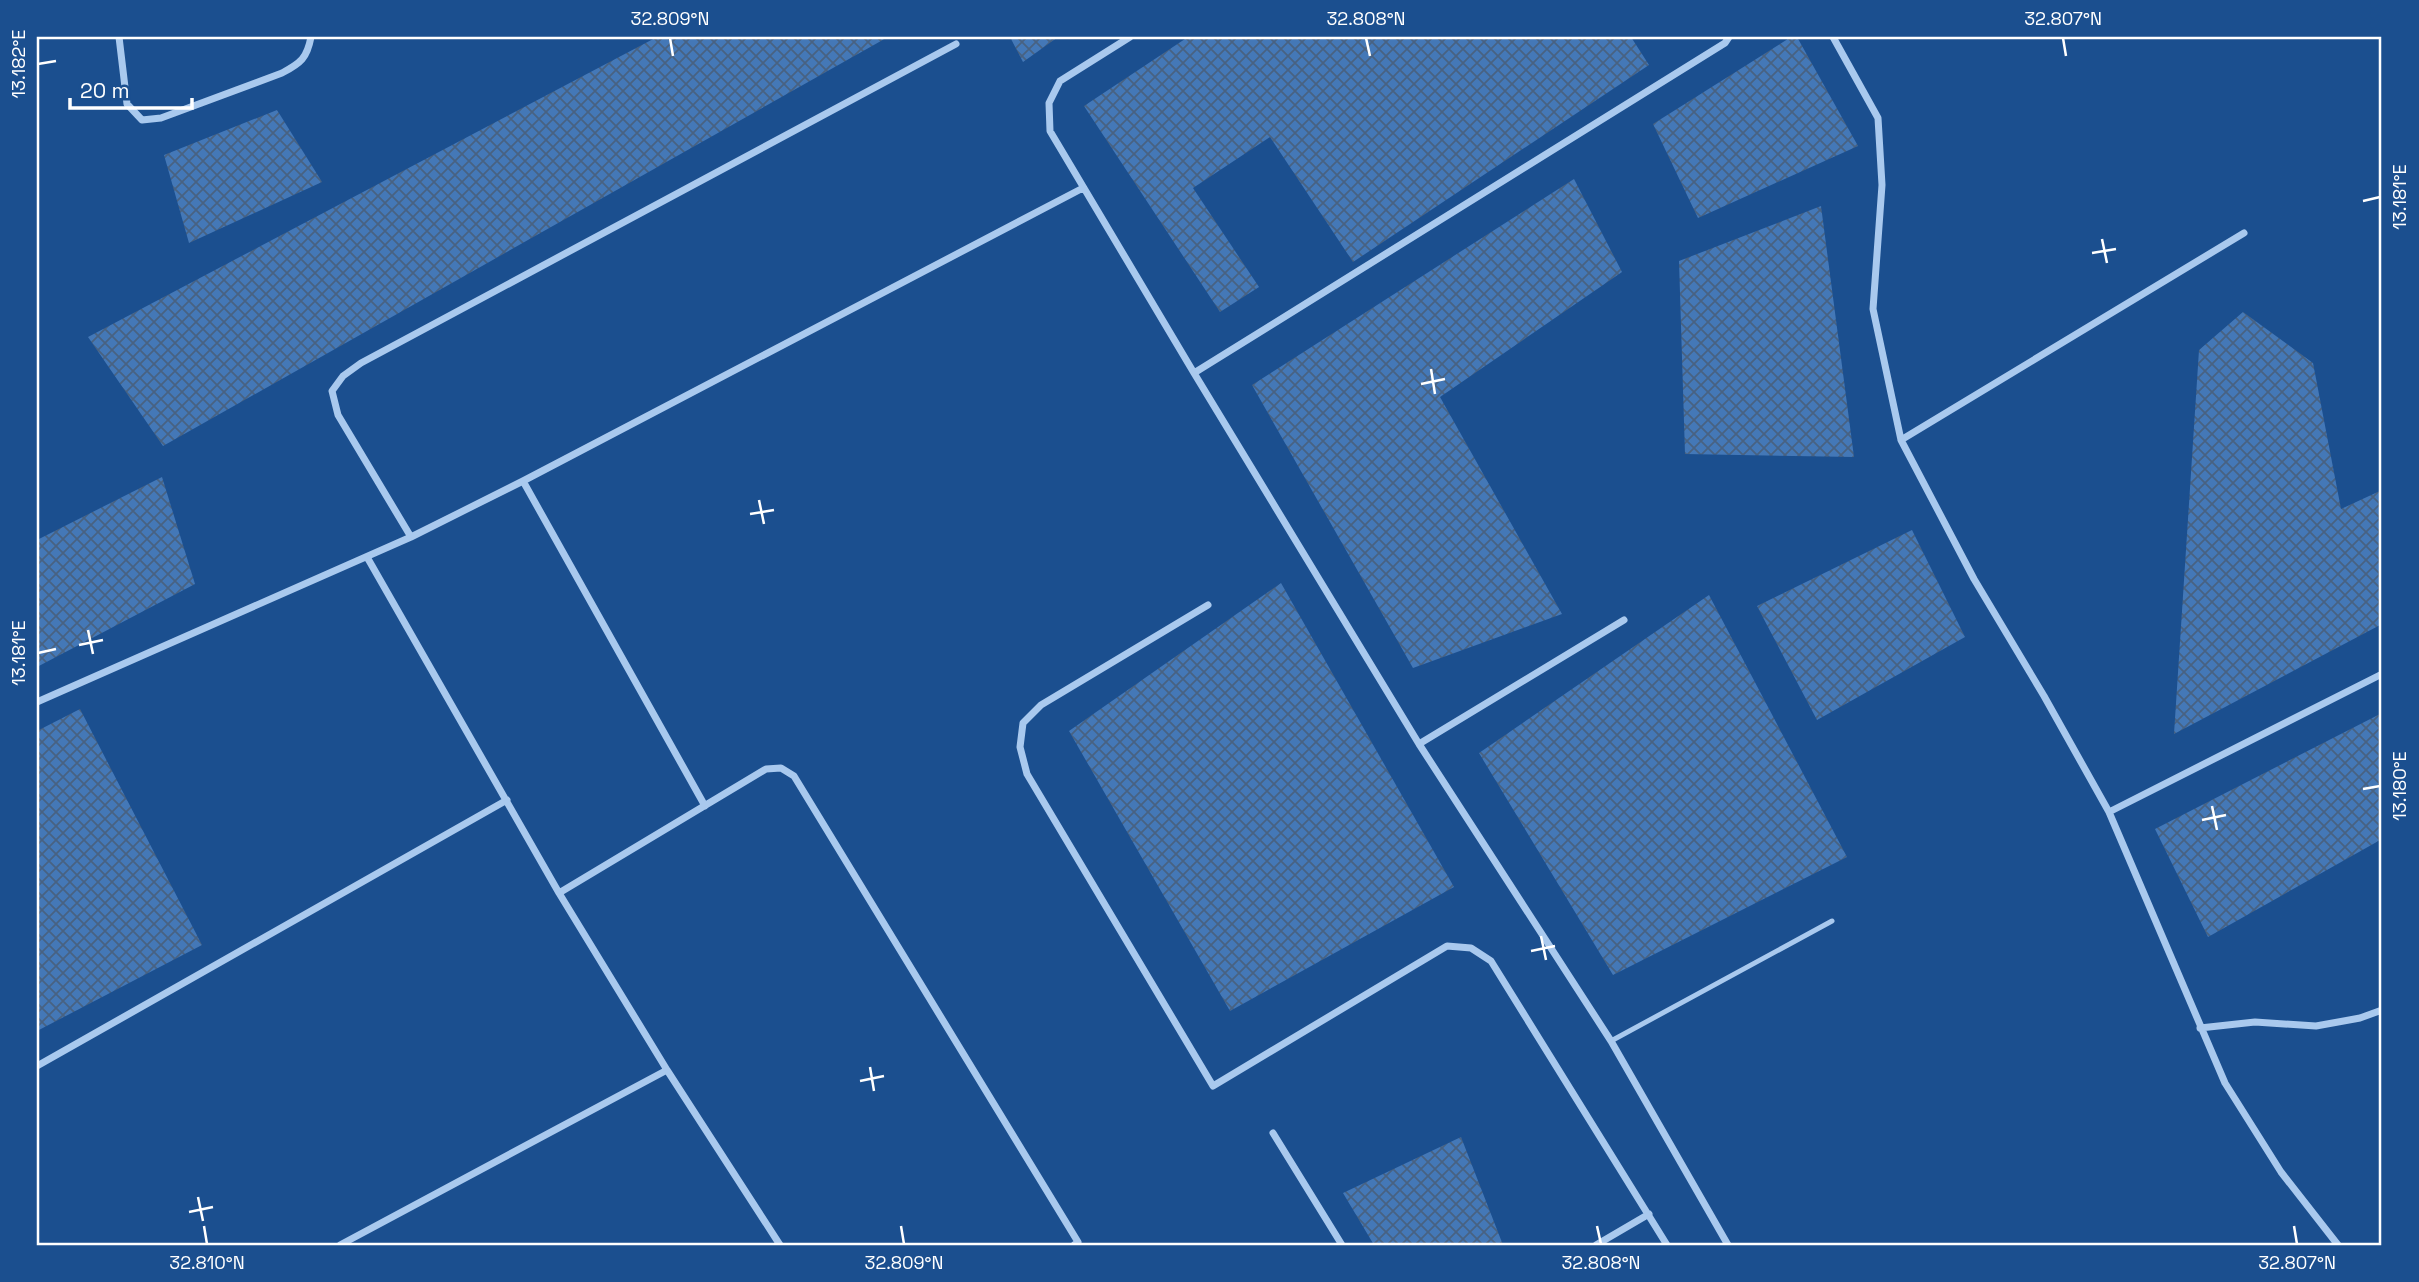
<svg xmlns="http://www.w3.org/2000/svg" width="2419" height="1282" font-family="'Space Grotesk',sans-serif">
  <style>
    .building { fill: url(#building-cross-hatch) }
    .lines { fill: none; stroke-linecap: round; stroke-linejoin: round }
    .lane { stroke: #a9c9ee; stroke-width: 5 }
    .street { stroke: #a9c9ee; stroke-width: 7 }
    .ticks { fill: none; stroke: #fff; stroke-width: 2.5 }
    .neatline { fill: none; stroke: #fff; stroke-width: 2.5 }
    .ticks-label { font-size: 18px; text-anchor: middle; fill: #fff }
  </style>
  <defs>
    <pattern id="building-cross-hatch" width="8" height="8" patternUnits="userSpaceOnUse" patternTransform="scale(1.75)"><rect width="8" height="8" fill="#4478b7"/><path d="M0 0l8 8M0 8l8-8" fill="none" stroke="#486282"/></pattern>
  </defs>
  <rect width="100%" height="100%" fill="#1b4f8f"/>
  <path class="building" d="M 657,37 L 888,37 L 163,446 L 88,337 Z
    M 1010,37 L 1058,37 L 1023,62 Z
    M 1188,37 L 1631,37 L 1649,65 L 1353,262 L 1270,137 L 1193,188 L 1259,287 L 1220,312 L 1084,106 Z
    M 1791,37 L 1797,37 L 1858,146 L 1698,218 L 1653,124 Z
    M 277,110 L 322,182 L 189,243 L 164,155 Z
    M 1574,179 L 1622,272 L 1440,397 L 1562,614 L 1413,668 L 1252,385 Z
    M 1821,206 L 1854,457 L 1685,454 L 1679,261 Z
    M 2243,312 L 2313,363 L 2341,509 L 2382,490 L 2382,624 L 2174,734 L 2199,350 Z
    M 162,477 L 195,584 L 37,667 L 37,540 Z
    M 1912,530 L 1965,637 L 1817,720 L 1757,606 Z
    M 1281,583 L 1454,887 L 1230,1011 L 1069,731 Z
    M 1709,595 L 1847,857 L 1613,975 L 1479,753 Z
    M 80,709 L 202,945 L 37,1031 L 37,731 Z
    M 2382,713 L 2382,839 L 2208,937 L 2155,829 Z
    M 1461,1137 L 1503,1245 L 1374,1245 L 1343,1193 Z"/>
  <g class="lines">
    <path class="lane" d="M 1611,1041 L 1832,921"/>
    <path class="street" d="M 119,37 L 127,104 L 142,120 L 161,118 L 282,73 C 301,63 307,58 311,37
      M 1130,37 L 1060,81 L 1049,103 L 1050,131 L 1194,373 L 1419,744 L 1611,1041 L 1728,1245
      M 1833,37 L 1878,118 L 1882,185 L 1873,309 L 1901,440 L 1974,579 L 2044,696 L 2109,812 L 2225,1083 L 2281,1172 L 2338,1245
      M 1194,373 L 1725,43 L 1729,37
      M 1901,440 L 2244,233
      M 523,481 L 705,806
      M 411,537 L 338,415 L 332,391 L 343,376 L 361,363 L 956,44
      M 367,557 L 559,893 L 667,1070 L 780,1245
      M 1208,605 L 1041,705 L 1023,723 L 1020,747 L 1027,774 L 1213,1086 L 1447,946 L 1471,948 L 1491,961 L 1667,1245
      M 37,702 L 411,537 L 523,481 L 1083,188
      M 1419,744 L 1624,620
      M 2109,812 L 2382,674
      M 559,893 L 766,769 L 781,768 L 794,776 L 1078,1242 L 1074,1245
      M 2200,1028 L 2255,1022 L 2316,1026 L 2360,1018 L 2382,1010
      M 37,1066 L 507,800
      M 1273,1133 L 1342,1245
      M 340,1245 L 667,1070
      M 1596,1245 L 1649,1214"/>
  </g>
  <path class="ticks" d="M 670,38 L 673,56M 1366,38 L 1370,56M 2063,38 L 2066,56M 38,64 L 56,61M 2363,201 L 2380,197M 2102,239 L 2107,263M 2092,253 L 2116,249M 1431,369 L 1435,394M 1421,384 L 1445,379M 759,500 L 764,524M 750,514 L 774,510M 88,630 L 93,654M 79,645 L 103,640M 38,653 L 56,649M 2363,789 L 2380,786M 2212,806 L 2217,830M 2202,820 L 2226,815M 1541,936 L 1546,960M 1531,951 L 1555,946M 870,1067 L 874,1091M 860,1081 L 884,1076M 198,1197 L 203,1221M 189,1212 L 213,1207M 204,1226 L 207,1244M 901,1226 L 904,1244M 1597,1226 L 1601,1244M 2294,1226 L 2297,1244"/>
  <rect width="2419" height="1282" fill="none" stroke="#1b4f8f" stroke-width="77"/>
  <path d="M70 98v10h122v-10" fill="none" stroke="#ffffff" stroke-width="3.5"/>
  <text x="80" y="98" font-size="21" fill="#ffffff" stroke="#1b4f8f" stroke-width="5" paint-order="stroke">20 m</text>
  <rect x="38" y="38" width="2342" height="1206" class="neatline"/>
  <g class="ticks-label">
    <text x="670" y="25">32.809°N</text>
    <text x="1366" y="25">32.808°N</text>
    <text x="2063" y="25">32.807°N</text>
    <text transform="translate(19 64) rotate(-90)" y="6">13.182°E</text>
    <text transform="translate(2400 197) rotate(-90)" y="6">13.181°E</text>
    <text transform="translate(19 653) rotate(-90)" y="6">13.181°E</text>
    <text transform="translate(2400 786) rotate(-90)" y="6">13.180°E</text>
    <text x="207" y="1269">32.810°N</text>
    <text x="904" y="1269">32.809°N</text>
    <text x="1601" y="1269">32.808°N</text>
    <text x="2297" y="1269">32.807°N</text>
  </g>
</svg>
